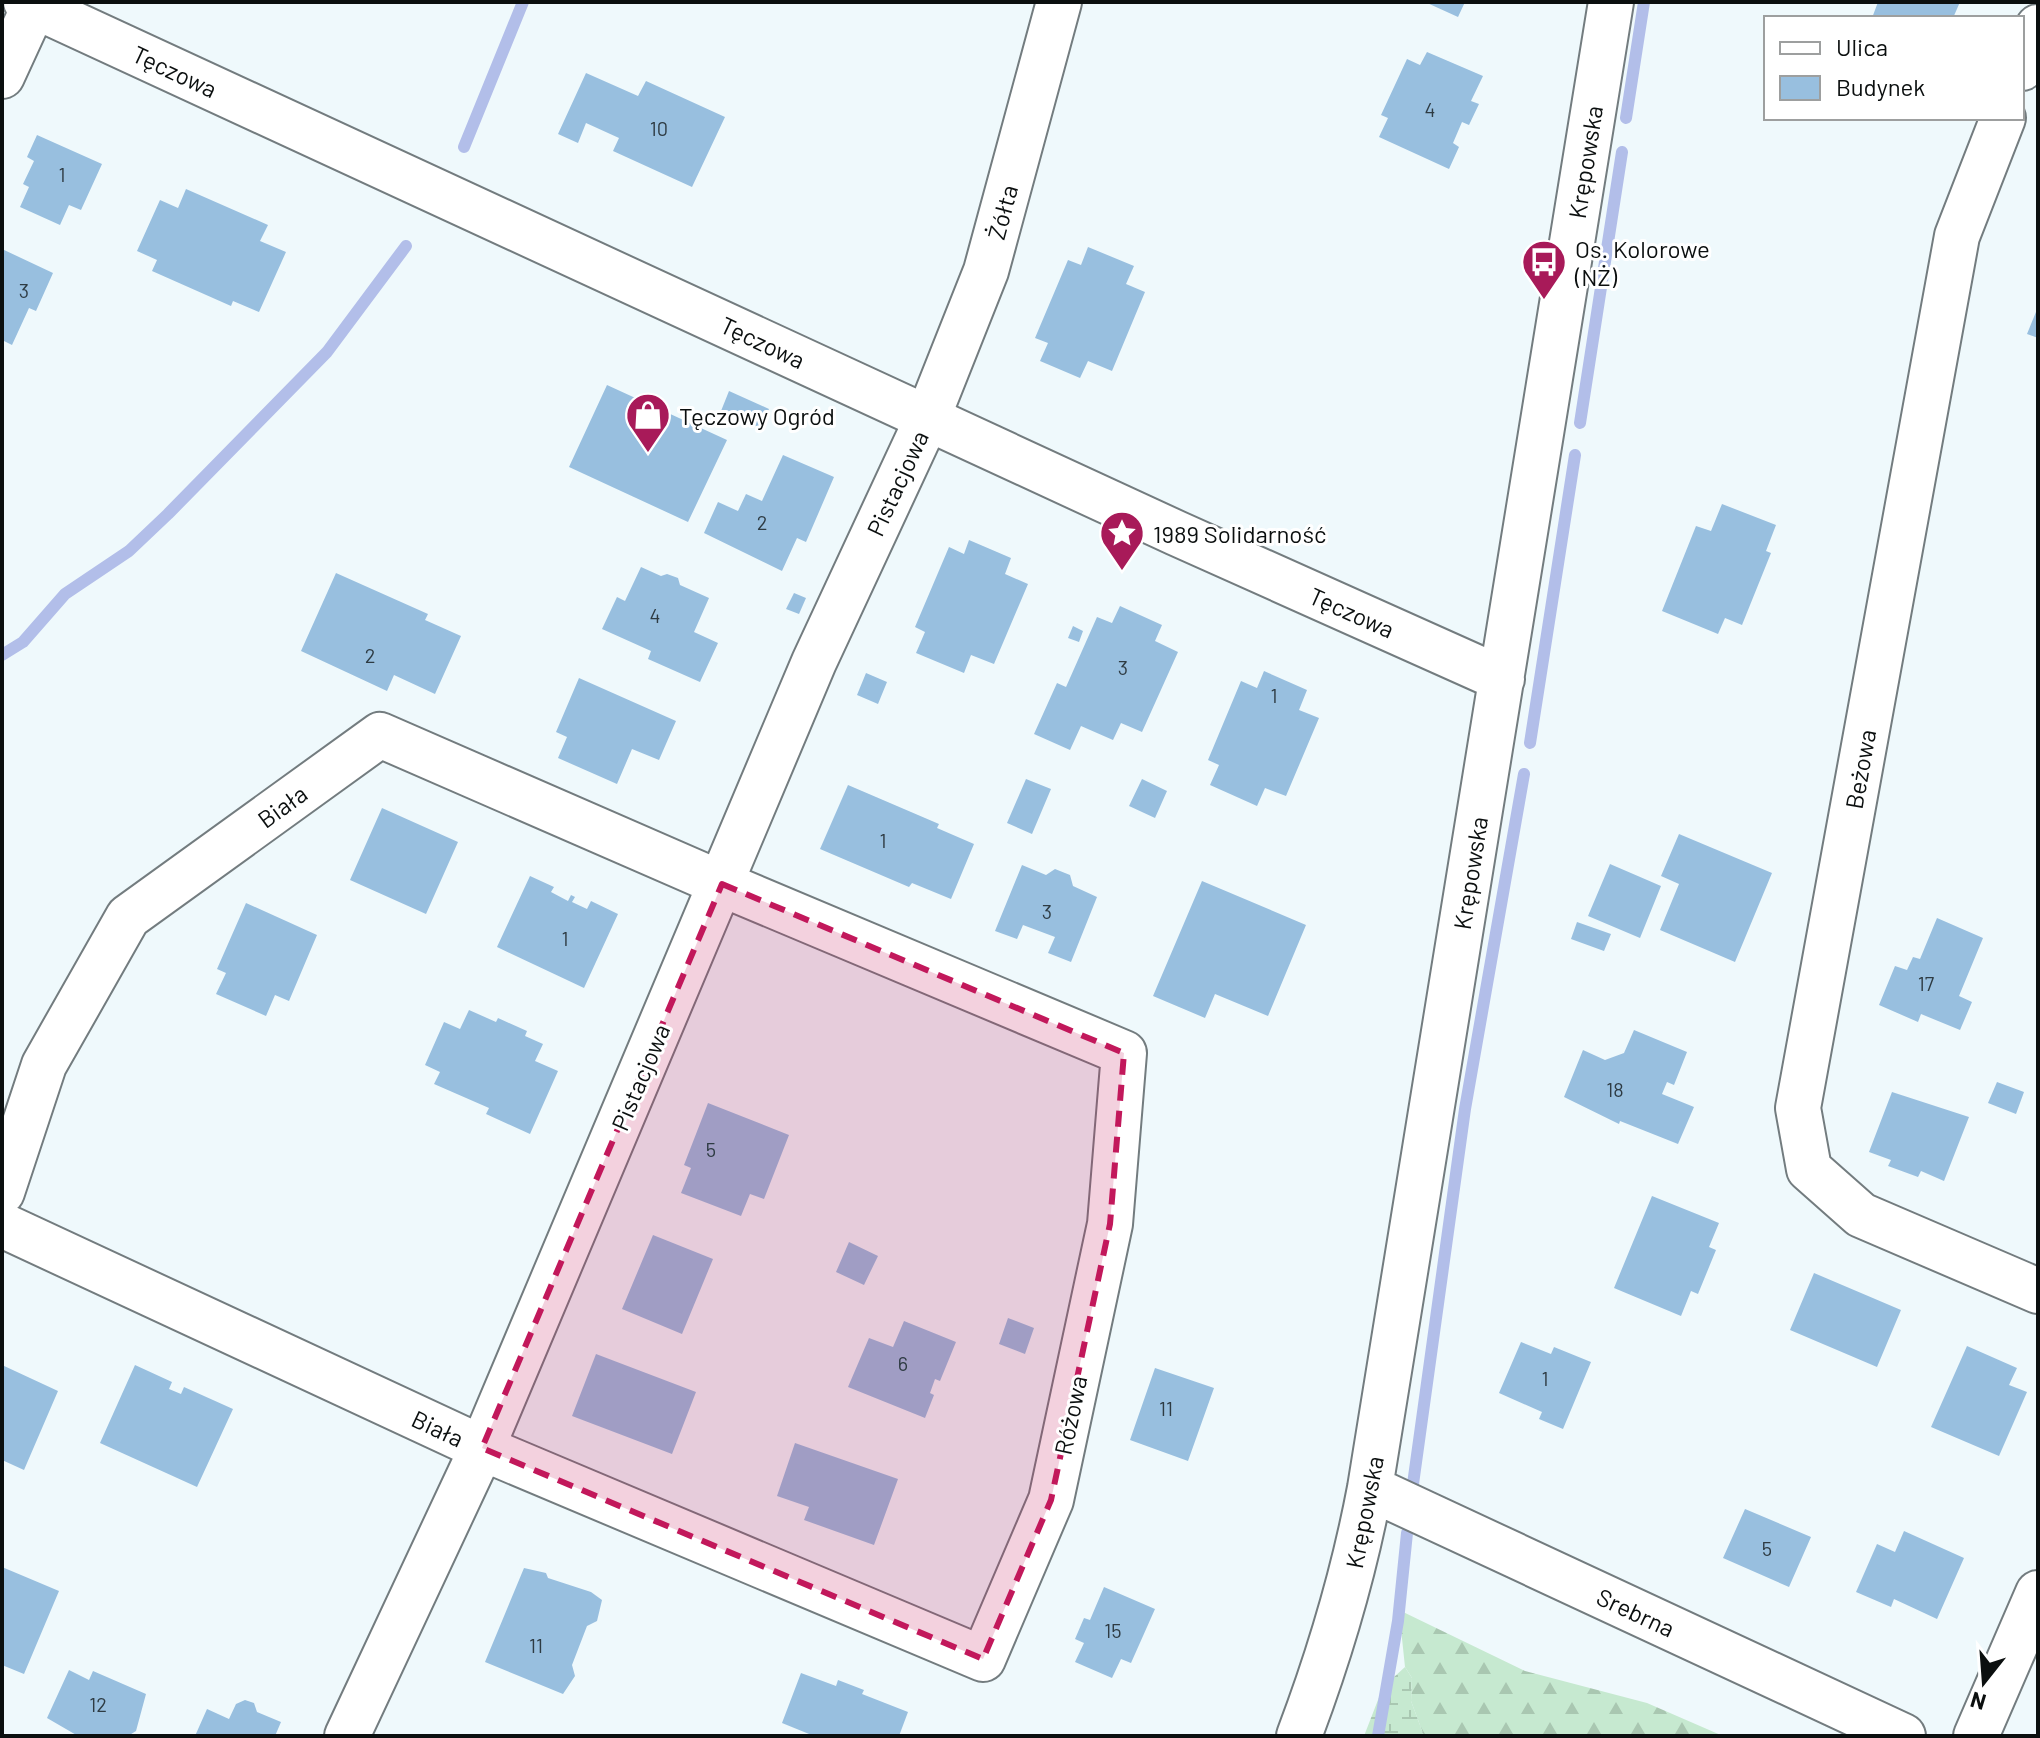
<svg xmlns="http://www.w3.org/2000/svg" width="2040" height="1738" font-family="Barlow,sans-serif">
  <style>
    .forest { fill: url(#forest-firs) }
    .wetland { fill: url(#wetland-marsh) }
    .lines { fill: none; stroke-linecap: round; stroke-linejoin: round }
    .stream { stroke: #b2bee9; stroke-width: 12 }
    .building { fill: #98bfdf }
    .minor-casing { stroke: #737c7f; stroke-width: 48 }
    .minor { stroke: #fff; stroke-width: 44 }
    .marked { fill: #c2185b; fill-opacity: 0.2; stroke: #c2185b; stroke-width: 6; stroke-dasharray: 16 10; stroke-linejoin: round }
    .labels { text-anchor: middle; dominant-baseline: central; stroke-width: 6; stroke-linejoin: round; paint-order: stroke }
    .number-label { font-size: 20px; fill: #2e3b43 }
    .street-label { font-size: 24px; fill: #0b0f0f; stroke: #fff }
    .poi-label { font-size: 24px; fill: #0b0f0f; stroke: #fff; text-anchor: start }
  </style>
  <defs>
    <pattern id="forest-firs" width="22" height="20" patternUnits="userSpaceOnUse" patternTransform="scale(2)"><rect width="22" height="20" fill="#c6e9d0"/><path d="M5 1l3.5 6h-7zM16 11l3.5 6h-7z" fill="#a9c7b1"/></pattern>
    <pattern id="wetland-marsh" width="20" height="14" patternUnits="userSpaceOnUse" patternTransform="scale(2)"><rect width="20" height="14" fill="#c6e9d0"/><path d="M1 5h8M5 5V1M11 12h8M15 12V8" fill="none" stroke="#a9c7b1"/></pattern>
  </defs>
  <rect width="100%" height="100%" fill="#eff9fc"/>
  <path class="forest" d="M 1399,1610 L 1525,1671 L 1647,1703 L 1723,1736 L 1424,1736 L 1411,1701 L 1412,1678 L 1405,1667 Z"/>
  <path class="wetland" d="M 1405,1667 L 1412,1678 L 1411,1701 L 1424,1736 L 1364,1736 L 1383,1687 Z"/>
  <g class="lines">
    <path class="stream" d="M 1626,118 L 1644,2
      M 464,147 L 523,2
      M 1580,423 L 1622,152
      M 2,655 L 23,642 L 65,594 L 129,551 L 168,514 L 327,352 L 406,246
      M 1530,743 L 1575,455
      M 1413,1484 L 1465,1109 L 1524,774
      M 1378,1736 L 1398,1621 L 1407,1533"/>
  </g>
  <path class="building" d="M 1425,2 L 1465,2 L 1458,17 Z
    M 1878,2 L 1960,2 L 1953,18 L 1872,18 Z
    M 1427,52 L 1483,76 L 1471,101 L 1479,104 L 1469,125 L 1462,122 L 1453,143 L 1459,147 L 1449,169 L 1379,137 L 1388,118 L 1381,115 L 1407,59 L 1420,65 Z
    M 586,73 L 638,96 L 646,81 L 725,117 L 692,187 L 613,151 L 619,138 L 586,123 L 578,143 L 558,134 Z
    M 37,135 L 102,164 L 81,210 L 69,205 L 60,225 L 20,207 L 29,187 L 23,184 L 34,161 L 27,157 Z
    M 186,189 L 268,225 L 260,241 L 286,252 L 259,312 L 233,301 L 231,306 L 152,271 L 157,260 L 137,251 L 160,200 L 178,208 Z
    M 1088,247 L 1134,266 L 1126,284 L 1145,292 L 1112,371 L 1088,361 L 1080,378 L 1040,361 L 1048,343 L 1035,338 L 1068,260 L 1081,265 Z
    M 2,249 L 53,273 L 36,311 L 29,308 L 12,345 L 2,340 Z
    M 2038,307 L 2038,338 L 2027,334 Z
    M 607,385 L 727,440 L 688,522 L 569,467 Z
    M 729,391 L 769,409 L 761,428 L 721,411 Z
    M 783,455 L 834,477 L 806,542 L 797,538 L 782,571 L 704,533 L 718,502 L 738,511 L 746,494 L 762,501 Z
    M 1722,504 L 1776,525 L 1766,551 L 1771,553 L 1742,625 L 1725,618 L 1718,634 L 1662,611 L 1696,526 L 1711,531 Z
    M 969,540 L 1011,558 L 1005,574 L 1028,584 L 994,664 L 971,655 L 964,673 L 916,653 L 925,632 L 915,627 L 949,547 L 964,554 Z
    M 641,567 L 661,576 L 667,574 L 678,578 L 680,585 L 709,598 L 694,632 L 718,643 L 700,682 L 648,659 L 651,651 L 602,629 L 617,597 L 625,601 Z
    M 336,573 L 428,614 L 425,620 L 461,636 L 435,694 L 394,675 L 387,691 L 301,651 Z
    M 794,593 L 806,598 L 799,614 L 786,609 Z
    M 1120,606 L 1162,625 L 1155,641 L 1178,652 L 1142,732 L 1121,723 L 1113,740 L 1081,726 L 1070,750 L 1034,734 L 1057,683 L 1066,687 L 1097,617 L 1112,623 Z
    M 1073,626 L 1083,631 L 1079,642 L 1068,638 Z
    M 1264,671 L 1307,690 L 1299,710 L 1319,718 L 1286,796 L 1265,788 L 1257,806 L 1210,785 L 1219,765 L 1208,760 L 1241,681 L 1257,688 Z
    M 866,673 L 887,682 L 878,704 L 857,695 Z
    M 579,678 L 676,721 L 659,760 L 632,749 L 617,784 L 558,758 L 567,737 L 556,732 Z
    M 1026,779 L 1051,789 L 1032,834 L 1007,823 Z
    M 1142,779 L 1167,791 L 1155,818 L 1129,806 Z
    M 848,785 L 939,824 L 937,828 L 974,844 L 951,899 L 912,883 L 909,887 L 820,849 Z
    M 382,808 L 458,842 L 426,914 L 350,880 Z
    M 1679,834 L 1772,873 L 1735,962 L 1660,930 L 1679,884 L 1661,876 Z
    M 1610,864 L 1661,886 L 1640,938 L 1588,916 Z
    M 1022,865 L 1046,875 L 1055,869 L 1070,875 L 1073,886 L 1097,897 L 1071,962 L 1048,953 L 1055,937 L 1023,925 L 1017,939 L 995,931 Z
    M 530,876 L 554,887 L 551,892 L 568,901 L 571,895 L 575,897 L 572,902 L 587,909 L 591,901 L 618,914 L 584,988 L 497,947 Z
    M 1202,881 L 1306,925 L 1268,1016 L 1215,994 L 1205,1018 L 1153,996 Z
    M 246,903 L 317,935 L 289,1001 L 275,995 L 266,1016 L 216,994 L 226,973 L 217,969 Z
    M 1937,918 L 1983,938 L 1959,996 L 1972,1002 L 1960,1030 L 1921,1014 L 1918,1022 L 1879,1005 L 1895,966 L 1907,970 L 1913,957 L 1920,959 Z
    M 1577,922 L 1611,934 L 1604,951 L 1571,939 Z
    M 469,1010 L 496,1022 L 498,1018 L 527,1031 L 525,1036 L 543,1044 L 535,1061 L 558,1071 L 530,1134 L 486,1114 L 489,1108 L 434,1084 L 440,1072 L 425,1065 L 444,1022 L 460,1029 Z
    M 1634,1030 L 1687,1052 L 1674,1085 L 1667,1082 L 1662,1094 L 1694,1107 L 1678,1144 L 1620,1121 L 1619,1124 L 1564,1097 L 1583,1050 L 1605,1060 L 1624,1053 Z
    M 1997,1082 L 2024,1092 L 2016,1114 L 1988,1103 Z
    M 1892,1092 L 1969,1117 L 1944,1181 L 1921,1171 L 1918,1177 L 1888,1166 L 1891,1160 L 1869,1152 Z
    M 708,1103 L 789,1135 L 764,1199 L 750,1194 L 741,1216 L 681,1193 L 691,1168 L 684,1165 Z
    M 1652,1196 L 1719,1223 L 1709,1247 L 1716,1250 L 1698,1294 L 1691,1291 L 1681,1316 L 1614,1288 Z
    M 653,1235 L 713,1259 L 682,1334 L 622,1309 Z
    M 849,1242 L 878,1256 L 864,1285 L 836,1272 Z
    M 1814,1273 L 1901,1310 L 1877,1367 L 1790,1330 Z
    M 1008,1318 L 1034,1328 L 1025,1354 L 999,1344 Z
    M 904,1321 L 956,1342 L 940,1381 L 935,1379 L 930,1393 L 934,1395 L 925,1418 L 848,1387 L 869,1338 L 893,1347 Z
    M 1521,1342 L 1551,1354 L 1554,1347 L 1591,1362 L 1563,1429 L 1539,1419 L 1542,1412 L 1499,1393 Z
    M 1967,1346 L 2017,1368 L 2009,1385 L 2027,1392 L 1999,1456 L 1931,1427 Z
    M 596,1354 L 696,1392 L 672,1454 L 572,1416 Z
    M 2,1365 L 58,1391 L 24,1470 L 2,1460 Z
    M 135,1365 L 172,1382 L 169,1389 L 181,1394 L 184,1387 L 233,1409 L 197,1487 L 100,1443 Z
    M 1155,1368 L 1214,1388 L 1188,1461 L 1130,1440 Z
    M 795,1443 L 898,1479 L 874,1545 L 804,1520 L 809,1507 L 777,1496 Z
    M 1745,1509 L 1811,1537 L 1789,1587 L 1723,1558 Z
    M 1904,1531 L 1964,1558 L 1937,1619 L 1894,1599 L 1891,1607 L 1856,1592 L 1877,1544 L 1895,1552 Z
    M 2,1567 L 59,1591 L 24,1674 L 2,1665 Z
    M 524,1568 L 546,1573 L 548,1578 L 591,1592 L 602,1600 L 597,1621 L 587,1626 L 572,1665 L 575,1676 L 563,1694 L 485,1662 Z
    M 1104,1587 L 1155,1609 L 1131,1663 L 1121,1659 L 1112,1678 L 1075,1662 L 1084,1643 L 1075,1639 L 1084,1618 L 1090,1620 Z
    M 69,1670 L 89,1680 L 93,1671 L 146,1694 L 136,1731 L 128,1736 L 78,1736 L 47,1718 Z
    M 801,1673 L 836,1686 L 838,1680 L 864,1690 L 862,1694 L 908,1712 L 899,1736 L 814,1736 L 782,1723 Z
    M 245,1700 L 254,1703 L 257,1712 L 281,1722 L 275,1736 L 195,1736 L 207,1709 L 229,1719 L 236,1704 Z"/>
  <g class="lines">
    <g class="minor-casing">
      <path id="minor" d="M 26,2 L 1176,533 L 1502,679
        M 2022,68 L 2038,27
        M 2,76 L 36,2
        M 2003,118 L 1957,236 L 1798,1108 L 1809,1169 L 1861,1215 L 2038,1291
        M 2,1192 L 44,1065 L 128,917 L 380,735 L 722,884 L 1124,1053 L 1110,1224 L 1051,1500 L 983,1659 L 482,1448 L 2,1225
        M 1370,1488 L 1903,1736
        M 347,1736 L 482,1448 L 814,662 L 928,417 L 986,271 L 1059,2
        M 1299,1736 C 1330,1654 1354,1573 1370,1488 L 1611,2
        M 1976,1736 L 2038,1593"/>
    </g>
    <use href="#minor" class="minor"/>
  </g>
  <path class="marked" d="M 722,884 L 1124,1053 L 1110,1224 L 1051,1500 L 983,1659 L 482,1448 Z"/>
  <defs>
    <g id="bus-pin" transform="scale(2.3)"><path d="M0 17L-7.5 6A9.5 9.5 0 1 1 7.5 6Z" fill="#a81a59" stroke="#fff"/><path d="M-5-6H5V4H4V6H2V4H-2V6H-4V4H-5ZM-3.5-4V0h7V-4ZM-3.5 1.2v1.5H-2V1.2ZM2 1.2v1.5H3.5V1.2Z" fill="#fff"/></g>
    <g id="shop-pin" transform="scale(2.3)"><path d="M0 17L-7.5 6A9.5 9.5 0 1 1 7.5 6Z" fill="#a81a59" stroke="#fff"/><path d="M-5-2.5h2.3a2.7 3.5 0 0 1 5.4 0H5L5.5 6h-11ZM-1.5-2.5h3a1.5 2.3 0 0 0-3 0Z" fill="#fff"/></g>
    <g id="sight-pin" transform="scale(2.3)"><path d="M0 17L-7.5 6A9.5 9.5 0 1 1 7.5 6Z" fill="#a81a59" stroke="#fff"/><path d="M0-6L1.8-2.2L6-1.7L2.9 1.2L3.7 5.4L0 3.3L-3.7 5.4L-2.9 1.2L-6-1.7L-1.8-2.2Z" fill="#fff"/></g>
  </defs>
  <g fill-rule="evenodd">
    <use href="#bus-pin" x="1544" y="262"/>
    <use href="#shop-pin" x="648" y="415"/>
    <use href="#sight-pin" x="1122" y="533"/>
  </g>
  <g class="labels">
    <g class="number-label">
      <text x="1430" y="109">4</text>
      <text x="659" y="128">10</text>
      <text x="62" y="174">1</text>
      <text x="24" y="290">3</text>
      <text x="762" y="522">2</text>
      <text x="655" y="615">4</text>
      <text x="370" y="655">2</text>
      <text x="1123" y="667">3</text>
      <text x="1274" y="695">1</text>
      <text x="883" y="840">1</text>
      <text x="1047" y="911">3</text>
      <text x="565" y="938">1</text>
      <text x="1926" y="983">17</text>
      <text x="1615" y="1089">18</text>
      <text x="711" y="1149">5</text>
      <text x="903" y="1363">6</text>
      <text x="1545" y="1378">1</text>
      <text x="1166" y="1408">11</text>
      <text x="1767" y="1548">5</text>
      <text x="1113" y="1630">15</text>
      <text x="536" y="1645">11</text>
      <text x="98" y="1704">12</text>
    </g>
    <g class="street-label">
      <text transform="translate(175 71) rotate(25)">Tęczowa</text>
      <text transform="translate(1585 162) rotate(-81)">Krępowska</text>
      <text transform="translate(1002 212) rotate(-75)">Żółta</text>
      <text transform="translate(763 342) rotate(25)">Tęczowa</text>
      <text transform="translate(897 483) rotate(-65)">Pistacjowa</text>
      <text transform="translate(1352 612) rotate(24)">Tęczowa</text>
      <text transform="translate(1860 769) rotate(-80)">Beżowa</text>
      <text transform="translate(282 806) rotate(-36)">Biała</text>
      <text transform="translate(1470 873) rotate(-81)">Krępowska</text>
      <text transform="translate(640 1077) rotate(-67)">Pistacjowa</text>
      <text transform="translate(1070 1415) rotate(-78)">Różowa</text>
      <text transform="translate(438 1428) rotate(25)">Biała</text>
      <text transform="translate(1364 1512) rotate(-79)">Krępowska</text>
      <text transform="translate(1636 1612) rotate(25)">Srebrna</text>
    </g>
    <g class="poi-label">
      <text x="1575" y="248">Os. Kolorowe<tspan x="1575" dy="28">(NŻ)</tspan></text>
      <text x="679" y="415">Tęczowy Ogród</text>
      <text x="1153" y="533">1989 Solidarność</text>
    </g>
  </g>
  <rect width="2040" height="1738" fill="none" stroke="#0b0f0f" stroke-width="8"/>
  <rect x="1764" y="16" width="260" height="104" fill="#ffffff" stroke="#9d9f9f" stroke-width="2"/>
  <rect x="1780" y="42" width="40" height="12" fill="#ffffff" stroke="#9d9f9f" stroke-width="2"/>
  <text x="1836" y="56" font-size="24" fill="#0b0f0f">Ulica</text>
  <rect x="1780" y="76" width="40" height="24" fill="#98bfdf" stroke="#9d9f9f" stroke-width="2"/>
  <text x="1836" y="96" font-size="24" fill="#0b0f0f">Budynek</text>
  <g transform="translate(1984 1682) rotate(197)" stroke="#ffffff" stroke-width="6" paint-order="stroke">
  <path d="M0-6L14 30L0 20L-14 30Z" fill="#0b0f0f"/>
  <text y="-12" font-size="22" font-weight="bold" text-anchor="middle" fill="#0b0f0f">N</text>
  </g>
</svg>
